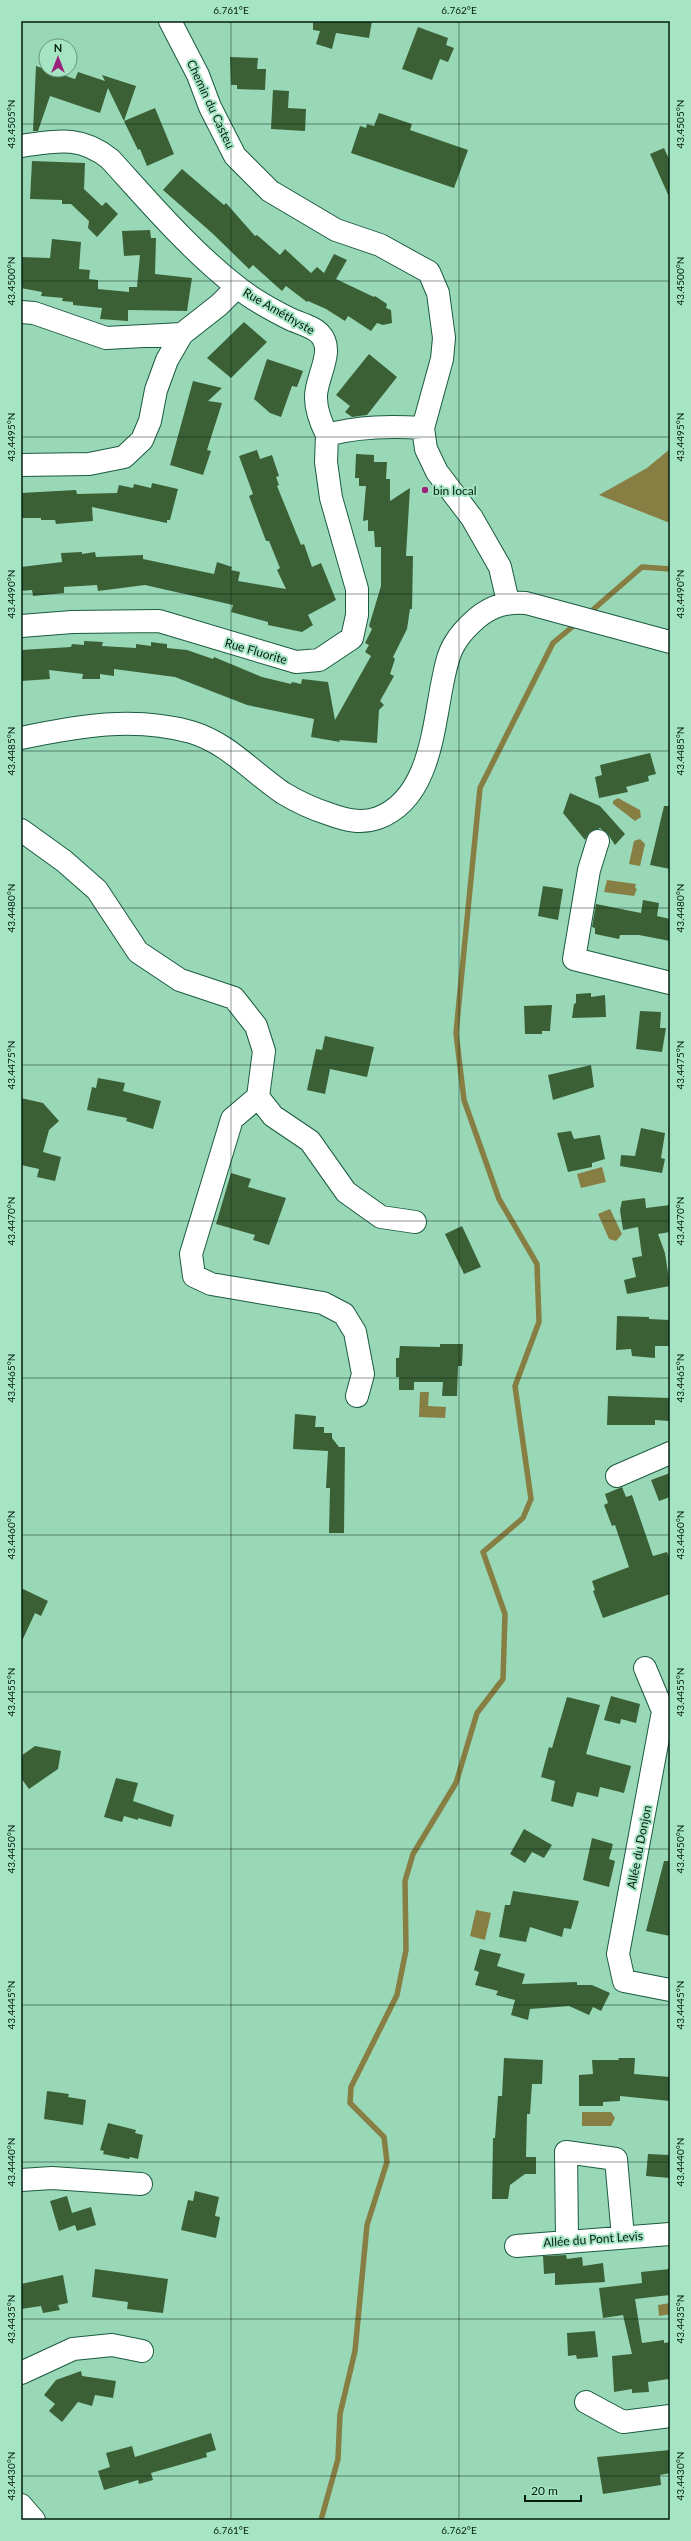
<svg xmlns="http://www.w3.org/2000/svg" width="691" height="2541" font-family="Lato,sans-serif">
  <style>
    .water { fill: #877e43 }
    .lines { fill: none; stroke-linecap: round; stroke-linejoin: round }
    .stream { stroke: #877e43; stroke-width: 5.5 }
    .building { fill: #3b6036 }
    .minor-casing { stroke: #1b5b40; stroke-width: 24 }
    .minor { stroke: #fff; stroke-width: 22 }
    .ticks { fill: none; stroke: #031c11; stroke-width: 1; stroke-opacity: 0.45 }
    .poi-dot { fill: #9b227a; stroke: #a6e5c4; stroke-width: 1.5 }
    .labels { text-anchor: middle; dominant-baseline: central; stroke-width: 4; stroke-linejoin: round; paint-order: stroke }
    .street-label { font-size: 12px; fill: #031c11; stroke: #a6e5c4 }
    .poi-label { font-size: 12px; fill: #031c11; stroke: #a6e5c4; text-anchor: start }
    .neatline { fill: none; stroke: #031c11; stroke-width: 1.5 }
    .ticks-label { font-size: 10px; text-anchor: middle; fill: #031c11 }
  </style>
  <rect width="100%" height="100%" fill="#99d8b7"/>
  <path class="water" d="M 670,449 L 670,523 L 599,495 L 647,468 Z
    M 618,798 L 640,810 L 641,817 L 635,821 L 613,804 L 613,801 Z
    M 640,839 L 645,844 L 640,866 L 629,864 L 634,841 Z
    M 607,880 L 636,884 L 635,888 L 637,889 L 634,896 L 604,892 Z
    M 602,1167 L 606,1182 L 581,1188 L 577,1174 Z
    M 610,1209 L 622,1234 L 616,1241 L 609,1239 L 598,1214 Z
    M 420,1392 L 429,1392 L 428,1406 L 446,1407 L 445,1418 L 419,1417 Z
    M 476,1910 L 491,1913 L 485,1940 L 470,1936 Z
    M 582,2112 L 611,2112 L 615,2118 L 611,2126 L 582,2126 Z
    M 670,2303 L 670,2314 L 659,2316 L 658,2305 Z"/>
  <g class="lines">
    <path class="stream" d="M 588,614 L 642,567 L 670,569
      M 321,2520 L 338,2459 L 340,2414 L 355,2351 L 367,2225 L 387,2162 L 384,2137 L 350,2103 L 351,2087 L 397,1995 L 406,1950 L 405,1881 L 413,1854 L 456,1783 L 477,1713 L 503,1679 L 505,1614 L 483,1552 L 523,1518 L 531,1499 L 515,1386 L 539,1322 L 537,1264 L 499,1199 L 464,1100 L 456,1033 L 469,899 L 480,788 L 553,643 L 578,622"/>
  </g>
  <path class="building" d="M 313,21 L 372,21 L 369,38 L 336,33 L 332,49 L 316,44 L 320,31 L 313,30 Z
    M 418,27 L 448,38 L 446,45 L 454,48 L 448,62 L 440,59 L 432,80 L 402,69 Z
    M 230,57 L 258,58 L 257,69 L 266,69 L 265,90 L 237,89 L 237,85 L 231,85 Z
    M 36,66 L 75,79 L 78,72 L 105,81 L 102,75 L 136,86 L 124,121 L 155,108 L 174,154 L 147,166 L 140,149 L 138,150 L 108,88 L 100,113 L 50,96 L 38,131 L 33,131 Z
    M 273,90 L 289,91 L 288,108 L 306,109 L 305,131 L 271,129 Z
    M 379,113 L 412,124 L 410,130 L 468,150 L 454,188 L 351,153 L 360,126 L 366,128 L 367,124 L 374,126 Z
    M 664,148 L 670,161 L 670,199 L 650,154 Z
    M 32,161 L 85,163 L 84,189 L 102,206 L 106,202 L 118,214 L 97,237 L 88,228 L 89,221 L 71,204 L 62,204 L 62,200 L 30,199 Z
    M 182,169 L 224,205 L 226,203 L 255,236 L 257,235 L 280,255 L 285,249 L 311,273 L 317,267 L 324,273 L 334,254 L 347,260 L 336,279 L 374,297 L 375,296 L 387,304 L 386,308 L 391,310 L 392,323 L 383,325 L 377,323 L 371,331 L 348,316 L 345,321 L 326,309 L 308,301 L 307,302 L 286,286 L 282,291 L 253,265 L 249,269 L 212,233 L 163,190 Z
    M 150,230 L 151,238 L 156,238 L 155,274 L 192,278 L 187,311 L 128,310 L 128,321 L 100,319 L 102,308 L 73,305 L 73,302 L 62,301 L 63,298 L 41,296 L 42,292 L 21,288 L 21,257 L 50,258 L 52,239 L 81,242 L 79,269 L 90,270 L 89,279 L 98,280 L 98,289 L 129,292 L 129,287 L 137,287 L 140,255 L 124,256 L 122,231 Z
    M 244,322 L 267,342 L 231,378 L 207,358 Z
    M 369,354 L 397,377 L 367,415 L 352,417 L 345,412 L 350,406 L 336,395 Z
    M 267,359 L 303,371 L 297,387 L 292,386 L 281,417 L 270,413 L 254,399 Z
    M 193,381 L 222,388 L 208,401 L 222,403 L 207,450 L 211,451 L 203,475 L 170,465 Z
    M 257,450 L 260,459 L 272,455 L 279,476 L 276,477 L 279,485 L 277,486 L 301,545 L 304,544 L 312,567 L 321,563 L 336,600 L 308,615 L 313,625 L 302,632 L 268,625 L 268,622 L 231,612 L 233,605 L 145,585 L 98,591 L 97,585 L 64,587 L 64,593 L 33,596 L 32,590 L 21,591 L 21,567 L 62,562 L 61,553 L 82,552 L 82,554 L 95,552 L 96,557 L 143,555 L 143,559 L 214,574 L 217,562 L 232,567 L 231,570 L 240,572 L 238,581 L 286,589 L 277,570 L 280,568 L 269,541 L 266,541 L 249,496 L 253,494 L 239,456 Z
    M 356,454 L 374,455 L 374,462 L 387,462 L 386,479 L 390,479 L 390,501 L 410,488 L 406,556 L 413,556 L 412,609 L 410,609 L 407,629 L 393,657 L 395,659 L 390,674 L 394,676 L 380,701 L 384,705 L 379,710 L 377,743 L 339,740 L 340,742 L 311,737 L 314,719 L 247,705 L 175,677 L 114,669 L 114,676 L 100,674 L 100,679 L 82,679 L 83,674 L 49,670 L 50,679 L 21,681 L 21,650 L 71,647 L 72,644 L 84,645 L 84,641 L 103,642 L 102,646 L 136,648 L 136,644 L 151,646 L 151,642 L 158,643 L 167,644 L 167,648 L 187,650 L 213,659 L 214,657 L 262,677 L 291,684 L 292,682 L 301,684 L 302,679 L 328,682 L 335,720 L 371,656 L 365,652 L 369,645 L 365,643 L 372,629 L 369,626 L 381,586 L 381,547 L 375,547 L 374,531 L 368,531 L 368,520 L 363,521 L 366,486 L 359,486 L 359,478 L 355,478 Z
    M 152,483 L 178,489 L 170,520 L 167,520 L 167,523 L 92,507 L 93,521 L 56,524 L 55,520 L 41,520 L 41,518 L 21,518 L 21,493 L 76,490 L 77,494 L 117,493 L 119,485 L 133,488 L 134,484 L 151,488 Z
    M 650,753 L 656,774 L 648,776 L 649,781 L 626,787 L 628,792 L 599,798 L 595,777 L 602,775 L 600,765 Z
    M 570,793 L 600,806 L 625,834 L 615,845 L 607,833 L 600,828 L 590,832 L 585,840 L 563,813 Z
    M 664,806 L 670,806 L 670,869 L 650,865 Z
    M 543,886 L 563,889 L 558,920 L 538,916 Z
    M 643,900 L 659,903 L 657,916 L 670,919 L 670,941 L 639,935 L 620,935 L 619,939 L 595,934 L 595,928 L 592,927 L 596,904 L 641,913 Z
    M 591,993 L 591,997 L 605,995 L 606,1017 L 572,1018 L 574,1004 L 576,1003 L 576,994 Z
    M 552,1005 L 550,1031 L 542,1031 L 542,1034 L 525,1034 L 524,1006 Z
    M 640,1011 L 661,1012 L 660,1028 L 666,1028 L 662,1052 L 636,1049 Z
    M 325,1036 L 374,1047 L 367,1077 L 330,1069 L 325,1094 L 307,1090 L 316,1049 L 322,1050 Z
    M 591,1065 L 594,1087 L 553,1100 L 548,1075 Z
    M 98,1078 L 125,1083 L 123,1091 L 161,1101 L 153,1129 L 126,1121 L 127,1118 L 87,1110 L 92,1087 L 96,1088 Z
    M 21,1098 L 43,1103 L 59,1121 L 49,1130 L 43,1152 L 61,1157 L 55,1181 L 37,1177 L 39,1169 L 21,1165 Z
    M 641,1128 L 665,1133 L 661,1158 L 665,1159 L 662,1173 L 620,1166 L 621,1155 L 635,1156 Z
    M 571,1131 L 574,1139 L 600,1135 L 605,1159 L 592,1163 L 592,1167 L 568,1172 L 557,1133 Z
    M 231,1173 L 251,1179 L 248,1187 L 286,1198 L 269,1245 L 253,1240 L 255,1235 L 216,1224 Z
    M 645,1198 L 646,1208 L 670,1205 L 670,1232 L 658,1234 L 665,1253 L 670,1286 L 627,1294 L 624,1280 L 636,1277 L 632,1258 L 642,1256 L 638,1227 L 623,1230 L 620,1210 L 622,1201 Z
    M 462,1226 L 481,1267 L 464,1274 L 445,1234 Z
    M 617,1316 L 649,1317 L 649,1319 L 670,1320 L 670,1346 L 655,1346 L 655,1358 L 632,1356 L 631,1349 L 616,1350 Z
    M 440,1344 L 463,1344 L 462,1366 L 458,1366 L 457,1396 L 442,1396 L 443,1382 L 414,1382 L 414,1390 L 399,1390 L 399,1377 L 396,1377 L 396,1358 L 399,1358 L 400,1346 L 440,1347 Z
    M 608,1396 L 670,1398 L 670,1421 L 655,1420 L 655,1425 L 607,1425 Z
    M 295,1414 L 316,1416 L 315,1427 L 324,1427 L 324,1433 L 332,1433 L 332,1438 L 339,1447 L 345,1447 L 344,1533 L 329,1533 L 330,1488 L 326,1488 L 328,1451 L 293,1449 Z
    M 670,1473 L 670,1497 L 659,1501 L 651,1480 Z
    M 622,1487 L 626,1497 L 632,1495 L 653,1556 L 667,1552 L 670,1561 L 670,1594 L 603,1618 L 593,1591 L 595,1590 L 592,1581 L 629,1567 L 615,1525 L 612,1526 L 604,1505 L 608,1503 L 605,1494 Z
    M 21,1588 L 48,1601 L 41,1616 L 35,1613 L 21,1643 Z
    M 611,1696 L 640,1704 L 636,1723 L 621,1719 L 620,1724 L 604,1720 Z
    M 567,1697 L 600,1705 L 586,1754 L 631,1766 L 624,1793 L 600,1787 L 598,1797 L 577,1792 L 573,1807 L 551,1801 L 555,1781 L 541,1777 L 549,1747 L 552,1748 Z
    M 35,1746 L 61,1751 L 58,1769 L 29,1789 L 21,1778 L 21,1756 Z
    M 116,1778 L 138,1783 L 133,1801 L 174,1815 L 171,1827 L 138,1818 L 138,1820 L 124,1816 L 122,1822 L 104,1817 Z
    M 524,1829 L 552,1845 L 544,1858 L 532,1852 L 525,1863 L 510,1854 Z
    M 592,1838 L 613,1844 L 609,1859 L 615,1861 L 609,1887 L 583,1880 Z
    M 664,1861 L 670,1861 L 670,1936 L 646,1931 Z
    M 513,1891 L 579,1901 L 571,1929 L 564,1928 L 562,1937 L 530,1927 L 526,1942 L 499,1937 L 505,1905 L 510,1905 Z
    M 480,1949 L 501,1954 L 497,1966 L 525,1974 L 522,1984 L 577,1982 L 577,1985 L 592,1985 L 610,1993 L 601,2011 L 593,2007 L 589,2015 L 569,2006 L 530,2009 L 528,2020 L 511,2015 L 515,2000 L 496,1995 L 498,1991 L 475,1985 L 479,1972 L 474,1970 Z
    M 504,2058 L 543,2060 L 542,2084 L 532,2084 L 530,2114 L 527,2114 L 526,2157 L 536,2157 L 536,2174 L 525,2174 L 510,2185 L 508,2199 L 492,2199 L 493,2138 L 495,2138 L 498,2096 L 502,2096 Z
    M 618,2058 L 635,2058 L 634,2074 L 670,2077 L 670,2101 L 620,2096 L 620,2101 L 603,2102 L 603,2106 L 579,2106 L 579,2075 L 593,2074 L 592,2060 L 619,2060 Z
    M 47,2091 L 69,2094 L 68,2097 L 86,2100 L 83,2125 L 44,2119 Z
    M 108,2123 L 136,2130 L 135,2133 L 143,2135 L 138,2159 L 130,2157 L 129,2159 L 103,2154 L 104,2151 L 100,2150 Z
    M 648,2154 L 670,2155 L 670,2178 L 646,2176 Z
    M 195,2191 L 219,2197 L 215,2216 L 220,2217 L 216,2238 L 181,2230 L 188,2200 L 193,2201 Z
    M 67,2196 L 72,2213 L 91,2207 L 96,2225 L 77,2231 L 75,2225 L 59,2231 L 50,2201 Z
    M 566,2255 L 567,2259 L 582,2257 L 583,2266 L 603,2263 L 605,2282 L 555,2285 L 555,2273 L 544,2274 L 543,2256 Z
    M 95,2269 L 168,2279 L 163,2313 L 127,2309 L 128,2302 L 92,2297 Z
    M 670,2269 L 670,2295 L 635,2299 L 642,2343 L 664,2340 L 664,2343 L 670,2342 L 669,2379 L 648,2382 L 649,2392 L 632,2393 L 632,2389 L 614,2392 L 612,2356 L 632,2354 L 623,2315 L 603,2318 L 599,2288 L 642,2283 L 641,2272 Z
    M 63,2275 L 68,2303 L 58,2305 L 60,2310 L 43,2313 L 41,2306 L 21,2309 L 21,2284 Z
    M 595,2331 L 598,2357 L 577,2359 L 576,2355 L 568,2356 L 567,2333 Z
    M 81,2371 L 82,2376 L 116,2381 L 113,2398 L 95,2395 L 92,2406 L 78,2402 L 62,2422 L 49,2411 L 55,2404 L 44,2395 L 56,2380 Z
    M 211,2433 L 216,2450 L 206,2453 L 207,2457 L 151,2473 L 153,2480 L 139,2484 L 138,2480 L 104,2490 L 98,2471 L 110,2467 L 106,2453 L 132,2446 L 135,2457 Z
    M 670,2450 L 670,2473 L 660,2475 L 661,2485 L 603,2494 L 597,2457 Z"/>
  <g class="lines">
    <g class="minor-casing">
      <path id="minor" d="M 170,21 L 198,75 L 210,107 L 235,156 L 270,191 L 336,230 L 380,245 L 429,272 L 438,293 L 444,338 L 442,359 L 423,428 L 426,449 L 437,472 L 472,518 L 500,567 L 508,602
        M 21,146 C 57,141 80,135 110,159 C 150,203 189,249 236,286 C 252,299 272,310 290,319 C 299,323 314,327 320,334 C 336,351 315,378 316,398 C 316,411 321,423 327,435
        M 21,312 L 34,313 L 106,338 L 182,334
        M 327,435 C 359,426 391,426 423,428
        M 21,465 L 89,464 L 124,457 L 142,440 L 150,421 L 156,390 L 167,360 L 182,334 L 219,305 L 237,287
        M 21,626 L 72,622 L 159,621 L 296,662 L 319,660 L 352,638 L 357,615 L 357,589 L 331,498 L 326,462 L 327,435
        M 21,738 C 78,726 134,716 191,732 C 228,743 252,772 283,793 C 298,802 313,809 329,814 C 345,820 361,824 378,818 C 429,799 433,730 442,685 C 445,671 447,655 455,643 C 460,634 469,625 477,618 C 493,605 506,602 526,603 L 670,642
        M 21,830 L 64,861 L 97,890 L 138,952 L 180,980 L 234,998 L 256,1026 L 264,1051 L 258,1097 L 232,1119 L 191,1254 L 194,1276 L 211,1284 L 323,1303 L 344,1314 L 355,1332 L 363,1374 L 357,1396
        M 598,841 L 589,870 L 574,959 L 670,983
        M 258,1097 L 273,1116 L 310,1141 L 346,1192 L 381,1217 L 415,1222
        M 617,1476 L 670,1453
        M 645,1668 L 663,1711 L 618,1954 L 624,1981 L 670,1990
        M 21,2180 L 52,2178 L 141,2184
        M 567,2240 L 566,2152 L 616,2159 L 623,2237
        M 516,2246 L 670,2234
        M 21,2373 L 73,2349 L 112,2345 L 142,2351
        M 586,2402 L 623,2422 L 670,2416
        M 21,2505 L 34,2520"/>
    </g>
    <use href="#minor" class="minor"/>
  </g>
  <path class="ticks" d="M 231,21 L 231,2520M 459,21 L 459,2520M 21,124 L 670,124M 21,281 L 670,281M 21,437 L 670,437M 21,594 L 670,594M 21,751 L 670,751M 21,908 L 670,908M 21,1065 L 670,1065M 21,1221 L 670,1221M 21,1378 L 670,1378M 21,1535 L 670,1535M 21,1692 L 670,1692M 21,1849 L 670,1849M 21,2005 L 670,2005M 21,2162 L 670,2162M 21,2319 L 670,2319M 21,2476 L 670,2476"/>
  <circle class="poi-dot" cx="425" cy="490" r="4"/>
  <g class="labels">
    <g class="street-label">
      <text transform="translate(211 104) rotate(65)">Chemin du Casteu</text>
      <text transform="translate(279 311) rotate(30)">Rue Améthyste</text>
      <text transform="translate(256 651) rotate(16)">Rue Fluorite</text>
      <text transform="translate(639 1847) rotate(-79)">Allée du Donjon</text>
      <text transform="translate(593 2239) rotate(-4)">Allée du Pont Levis</text>
    </g>
    <g class="poi-label">
      <text x="433" y="490">bin local</text>
    </g>
  </g>
  <rect width="691" height="2541" fill="none" stroke="#a6e5c4" stroke-width="44"/>
  <g transform="translate(58 58)"><circle r="19" fill="#a6e5c4" stroke="#65957c"/>
  <path d="M0-3L7 15L0 10L-7 15Z" fill="#9b227a"/>
  <text y="-6" font-size="11" font-weight="bold" text-anchor="middle" fill="#031c11">N</text>
  </g>
  <path d="M525 2495v6h56v-6" fill="none" stroke="#031c11" stroke-width="2"/>
  <text x="531" y="2495" font-size="12" fill="#031c11" stroke="#a6e5c4" stroke-width="3" paint-order="stroke">20 m</text>
  <rect x="22" y="22" width="647" height="2497" class="neatline"/>
  <g class="ticks-label">
    <text x="231" y="14">6.761°E</text>
    <text x="459" y="14">6.762°E</text>
    <text transform="translate(11 124) rotate(-90)" y="4">43.4505°N</text>
    <text transform="translate(680 124) rotate(-90)" y="4">43.4505°N</text>
    <text transform="translate(11 281) rotate(-90)" y="4">43.4500°N</text>
    <text transform="translate(680 281) rotate(-90)" y="4">43.4500°N</text>
    <text transform="translate(11 437) rotate(-90)" y="4">43.4495°N</text>
    <text transform="translate(680 437) rotate(-90)" y="4">43.4495°N</text>
    <text transform="translate(11 594) rotate(-90)" y="4">43.4490°N</text>
    <text transform="translate(680 594) rotate(-90)" y="4">43.4490°N</text>
    <text transform="translate(11 751) rotate(-90)" y="4">43.4485°N</text>
    <text transform="translate(680 751) rotate(-90)" y="4">43.4485°N</text>
    <text transform="translate(11 908) rotate(-90)" y="4">43.4480°N</text>
    <text transform="translate(680 908) rotate(-90)" y="4">43.4480°N</text>
    <text transform="translate(11 1065) rotate(-90)" y="4">43.4475°N</text>
    <text transform="translate(680 1065) rotate(-90)" y="4">43.4475°N</text>
    <text transform="translate(11 1221) rotate(-90)" y="4">43.4470°N</text>
    <text transform="translate(680 1221) rotate(-90)" y="4">43.4470°N</text>
    <text transform="translate(11 1378) rotate(-90)" y="4">43.4465°N</text>
    <text transform="translate(680 1378) rotate(-90)" y="4">43.4465°N</text>
    <text transform="translate(11 1535) rotate(-90)" y="4">43.4460°N</text>
    <text transform="translate(680 1535) rotate(-90)" y="4">43.4460°N</text>
    <text transform="translate(11 1692) rotate(-90)" y="4">43.4455°N</text>
    <text transform="translate(680 1692) rotate(-90)" y="4">43.4455°N</text>
    <text transform="translate(11 1849) rotate(-90)" y="4">43.4450°N</text>
    <text transform="translate(680 1849) rotate(-90)" y="4">43.4450°N</text>
    <text transform="translate(11 2005) rotate(-90)" y="4">43.4445°N</text>
    <text transform="translate(680 2005) rotate(-90)" y="4">43.4445°N</text>
    <text transform="translate(11 2162) rotate(-90)" y="4">43.4440°N</text>
    <text transform="translate(680 2162) rotate(-90)" y="4">43.4440°N</text>
    <text transform="translate(11 2319) rotate(-90)" y="4">43.4435°N</text>
    <text transform="translate(680 2319) rotate(-90)" y="4">43.4435°N</text>
    <text transform="translate(11 2476) rotate(-90)" y="4">43.4430°N</text>
    <text transform="translate(680 2476) rotate(-90)" y="4">43.4430°N</text>
    <text x="231" y="2534">6.761°E</text>
    <text x="459" y="2534">6.762°E</text>
  </g>
</svg>
